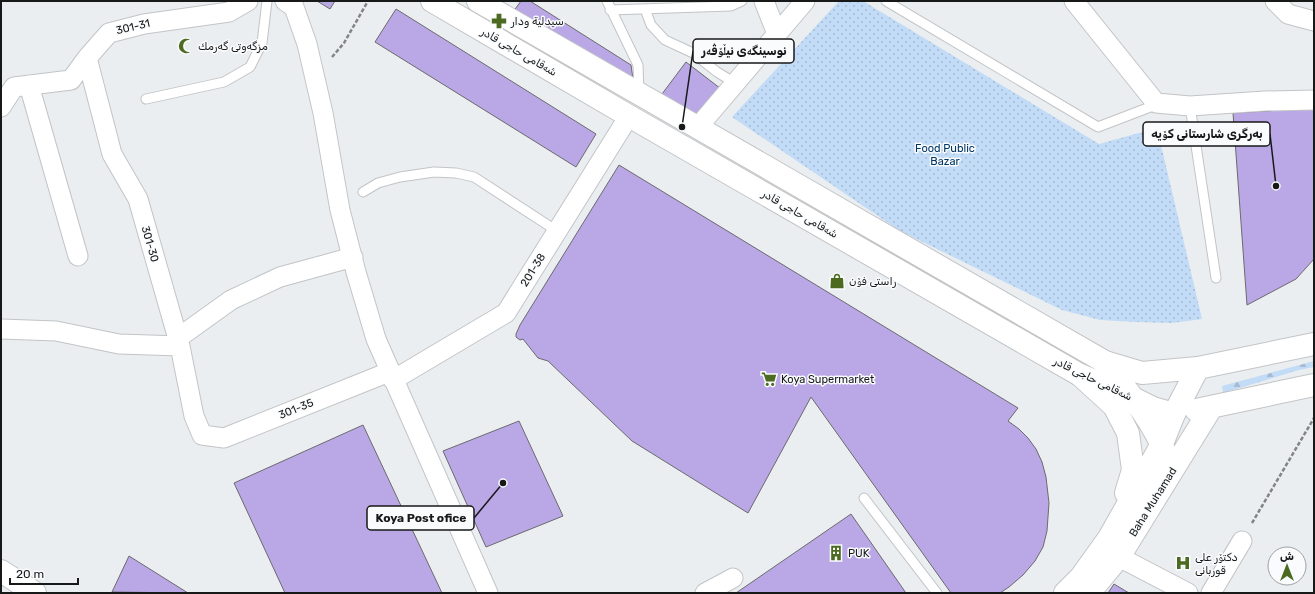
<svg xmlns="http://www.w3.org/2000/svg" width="1315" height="594" font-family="Rubik,'Noto Naskh Arabic',sans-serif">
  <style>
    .grass { fill: url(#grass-dots) }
    .forest { fill: url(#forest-firs) }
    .building { fill: #baa7e6; stroke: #6b6a6d }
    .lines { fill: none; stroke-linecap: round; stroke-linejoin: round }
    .service-casing { stroke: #c2c4c6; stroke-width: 11 }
    .minor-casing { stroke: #c2c4c6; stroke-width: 21 }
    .secondary-casing { stroke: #c2c4c6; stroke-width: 24 }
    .primary-casing { stroke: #c2c4c6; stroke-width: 24 }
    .path { stroke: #828485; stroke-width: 2.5; stroke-dasharray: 4 2; stroke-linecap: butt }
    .service { stroke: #fff; stroke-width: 9 }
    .minor { stroke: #fff; stroke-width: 19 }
    .secondary { stroke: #fff; stroke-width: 22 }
    .primary { stroke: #fff; stroke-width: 22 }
    .labels { text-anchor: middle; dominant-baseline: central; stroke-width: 3; stroke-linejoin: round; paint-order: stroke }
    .poi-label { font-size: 11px; fill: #171818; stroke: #f9fbfd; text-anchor: start }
    .street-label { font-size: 11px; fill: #171818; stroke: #f9fbfd }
    .park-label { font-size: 11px; fill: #003765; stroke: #f9fbfd }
    .leader { fill: none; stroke: #171818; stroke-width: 1.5 }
    .callout-dot { fill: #171818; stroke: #f9fbfd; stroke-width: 1.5 }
    .callout { fill: #f9fbfd; stroke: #171818; stroke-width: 1.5 }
    .callout-label { font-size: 12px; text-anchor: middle; font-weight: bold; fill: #171818 }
  </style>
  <defs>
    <pattern id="grass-dots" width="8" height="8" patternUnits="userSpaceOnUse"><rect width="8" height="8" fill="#c2dbf6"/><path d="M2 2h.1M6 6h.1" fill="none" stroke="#a6bbd2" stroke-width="1.8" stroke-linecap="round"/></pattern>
    <pattern id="forest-firs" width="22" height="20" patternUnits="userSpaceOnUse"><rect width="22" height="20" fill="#c2dbf6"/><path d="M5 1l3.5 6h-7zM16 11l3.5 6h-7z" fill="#a6bbd2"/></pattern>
  </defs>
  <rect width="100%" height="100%" fill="#ebeef0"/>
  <path class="grass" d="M 839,1 L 863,1 L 1099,144 L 1157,128 L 1202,319 L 1172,323 L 1136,322 L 1100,320 L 1062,310 L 900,231 L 732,117 Z"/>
  <path class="forest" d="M 1314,361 L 1314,367 L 1299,370 L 1223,393 L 1222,386 Z"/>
  <path class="building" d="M 317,1 L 335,1 L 330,9 Z
    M 521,1 L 530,1 L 631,65 L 634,85 L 513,12 Z
    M 396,9 L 596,134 L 576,167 L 375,42 Z
    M 686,62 L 725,92 L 698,121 L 659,98 Z
    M 1314,108 L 1314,259 L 1296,279 L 1247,305 L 1233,113 Z
    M 619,165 L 1018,408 L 1008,421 L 1019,429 L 1028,438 L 1036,449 L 1042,462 L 1046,477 L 1049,503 L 1047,531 L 1043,547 L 1035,561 L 1023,575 L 1009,587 L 1000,593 L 951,593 L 811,397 L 748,513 L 632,441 L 548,361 L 538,358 L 523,339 L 520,340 L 516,337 L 516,334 L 520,325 Z
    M 519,421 L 563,516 L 486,547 L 443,451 Z
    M 363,425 L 442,593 L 285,593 L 234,483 Z
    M 851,514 L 906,593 L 736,593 Z
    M 129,556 L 188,593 L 112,592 Z
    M 1114,584 L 1129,593 L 1108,593 Z"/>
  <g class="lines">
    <g class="service-casing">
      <path id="service" d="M 607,1 L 638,65 L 639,93
        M 886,1 L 1098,127 L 1158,104
        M 645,9 L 651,25 L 665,40 L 693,53 L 717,72 L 735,83
        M 610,10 L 731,6 L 742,1
        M 146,99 L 224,82 L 250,67 L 262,43 L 267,1
        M 1190,106 L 1216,278
        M 363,192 L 378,183 L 400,177 L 434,172 L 456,173 L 474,177 L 557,231
        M 864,498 L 937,593"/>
    </g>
    <g class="minor-casing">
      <path id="minor" d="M 285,1 L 294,7 L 307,44 L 323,113 L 340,210 L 356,272 L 376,339 L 488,593
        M 764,1 L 777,34
        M 1074,1 L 1156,103 L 1190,106 L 1265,101 L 1314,100
        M 1275,1 L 1288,14 L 1314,21
        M 87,58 L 112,154 L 138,199 L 180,346 L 194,416 L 202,435 L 224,438 L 389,372
        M 29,85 L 78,256
        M 14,87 L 71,80 L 87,58 L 109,33 L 144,24 L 229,12 L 248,1
        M 1,107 L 14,87
        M 698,127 L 805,1
        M 1,329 L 56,331 L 119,344 L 180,346
        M 178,338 L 231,300 L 280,277 L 353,257
        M 393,380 L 506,313 L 629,116
        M 1119,557 L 1188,593
        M 705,593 L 733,578
        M 1211,593 L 1242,541"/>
    </g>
    <g class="secondary-casing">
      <path id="secondary" d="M 432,1 L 629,116 L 1080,375 L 1097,382
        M 478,1 L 1105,362 L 1142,373 L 1198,368
        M 1127,395 L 1153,408 L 1174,414"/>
    </g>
    <g class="primary-casing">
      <path id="primary" d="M 1105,362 C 1127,390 1153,421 1166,455
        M 1080,375 L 1114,406 L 1128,433 L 1133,470 L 1126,493
        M 1196,410 L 1314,385
        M 1,571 L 35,593
        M 1065,593 L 1081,577 L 1109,538 L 1162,444 L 1174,414 L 1198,368 L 1314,344
        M 1089,593 L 1119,557 L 1211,408"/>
    </g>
    <path class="path" d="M 332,57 L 344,43 L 368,1
      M 1252,523 L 1314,418"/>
    <use href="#service" class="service"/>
    <use href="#minor" class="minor"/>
    <use href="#secondary" class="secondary"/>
    <use href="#primary" class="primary"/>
  </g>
  <defs>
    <g id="pharmacy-bare" transform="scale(1.2)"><path d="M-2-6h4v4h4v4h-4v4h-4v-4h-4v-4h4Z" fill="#4c6b20" stroke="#f9fbfd" stroke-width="2.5" paint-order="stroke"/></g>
    <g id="mosque-bare" transform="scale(1.2)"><path d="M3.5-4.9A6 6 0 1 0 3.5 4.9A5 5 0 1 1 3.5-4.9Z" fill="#4c6b20" stroke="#f9fbfd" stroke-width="2.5" paint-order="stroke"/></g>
    <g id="shop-bare" transform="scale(1.2)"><path d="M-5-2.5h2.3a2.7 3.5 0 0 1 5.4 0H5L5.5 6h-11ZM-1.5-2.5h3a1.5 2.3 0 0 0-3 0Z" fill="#4c6b20" stroke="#f9fbfd" stroke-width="2.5" paint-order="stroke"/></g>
    <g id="supermarket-bare" transform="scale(1.2)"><path d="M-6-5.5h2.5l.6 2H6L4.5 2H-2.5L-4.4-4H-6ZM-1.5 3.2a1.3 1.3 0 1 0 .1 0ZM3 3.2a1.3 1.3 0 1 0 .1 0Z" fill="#4c6b20" stroke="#f9fbfd" stroke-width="2.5" paint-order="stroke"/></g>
    <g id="building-bare" transform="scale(1.2)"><path d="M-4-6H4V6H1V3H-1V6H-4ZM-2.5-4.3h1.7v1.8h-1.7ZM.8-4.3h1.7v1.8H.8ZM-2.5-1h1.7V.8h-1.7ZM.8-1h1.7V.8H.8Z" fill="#4c6b20" stroke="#f9fbfd" stroke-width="2.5" paint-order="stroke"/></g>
    <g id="hospital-bare" transform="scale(1.2)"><path d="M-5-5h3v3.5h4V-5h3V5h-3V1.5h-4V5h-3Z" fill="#4c6b20" stroke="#f9fbfd" stroke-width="2.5" paint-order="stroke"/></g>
  </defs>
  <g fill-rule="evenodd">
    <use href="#pharmacy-bare" x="499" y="21"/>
    <use href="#mosque-bare" x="186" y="46"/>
    <use href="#shop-bare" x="837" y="281"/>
    <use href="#supermarket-bare" x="769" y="379"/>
    <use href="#building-bare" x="836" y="553"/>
    <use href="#hospital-bare" x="1183" y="563"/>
  </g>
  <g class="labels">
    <g class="poi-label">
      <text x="511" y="21">سيدلية ودار</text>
      <text x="198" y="46">مزگه‌وتی گه‌رمك</text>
      <text x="849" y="281">راستى فۆن</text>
      <text x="781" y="379">Koya Supermarket</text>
      <text x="848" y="553">PUK</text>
      <text x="1195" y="557">دكتۆر علی<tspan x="1195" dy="13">قوربانی</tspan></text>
    </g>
    <g class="street-label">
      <text transform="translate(133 27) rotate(-13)">301-31</text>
      <text transform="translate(519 52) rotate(30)">شەقامی حاجی قادر</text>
      <text transform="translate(800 214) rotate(30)">شەقامی حاجی قادر</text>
      <text transform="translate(150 244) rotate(74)">301-30</text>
      <text transform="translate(533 270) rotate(-58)">201-38</text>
      <text transform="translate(1093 379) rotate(26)">شەقامی حاجی قادر</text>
      <text transform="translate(296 409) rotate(-22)">301-35</text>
      <text transform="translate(1153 502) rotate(-58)">Baha Muhamad</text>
    </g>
    <g class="park-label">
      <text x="945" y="148">Food Public<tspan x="945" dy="13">Bazar</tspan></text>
    </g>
  </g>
  <path class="leader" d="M682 127L693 51M1276 186L1270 134M503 483L474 518"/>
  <g class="callout-dot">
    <circle cx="682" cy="127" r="4"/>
    <circle cx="1276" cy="186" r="4"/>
    <circle cx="503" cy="483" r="4"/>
  </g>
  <g class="callout">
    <rect x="693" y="39" width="101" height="24" rx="4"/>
    <rect x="1143" y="122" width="127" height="24" rx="4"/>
    <rect x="367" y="506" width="107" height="24" rx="4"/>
  </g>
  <g class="callout-label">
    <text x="744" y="55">نوسینگەی نیڵۆڤەر</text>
    <text x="1207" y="138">به‌رگری شارستانی كۆیه‌</text>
    <text x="421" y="522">Koya Post ofice</text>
  </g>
  <rect width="1315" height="594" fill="none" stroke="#171818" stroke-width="4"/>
  <g transform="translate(1287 566)"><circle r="19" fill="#f9fbfd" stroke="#9fa0a1"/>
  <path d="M0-3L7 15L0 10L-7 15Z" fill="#4c6b20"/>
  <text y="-6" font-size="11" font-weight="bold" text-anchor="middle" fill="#171818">ش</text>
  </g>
  <path d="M10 578v6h68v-6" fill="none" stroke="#171818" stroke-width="2"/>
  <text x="16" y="578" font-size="12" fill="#171818" stroke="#f9fbfd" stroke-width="3" paint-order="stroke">20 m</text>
</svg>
